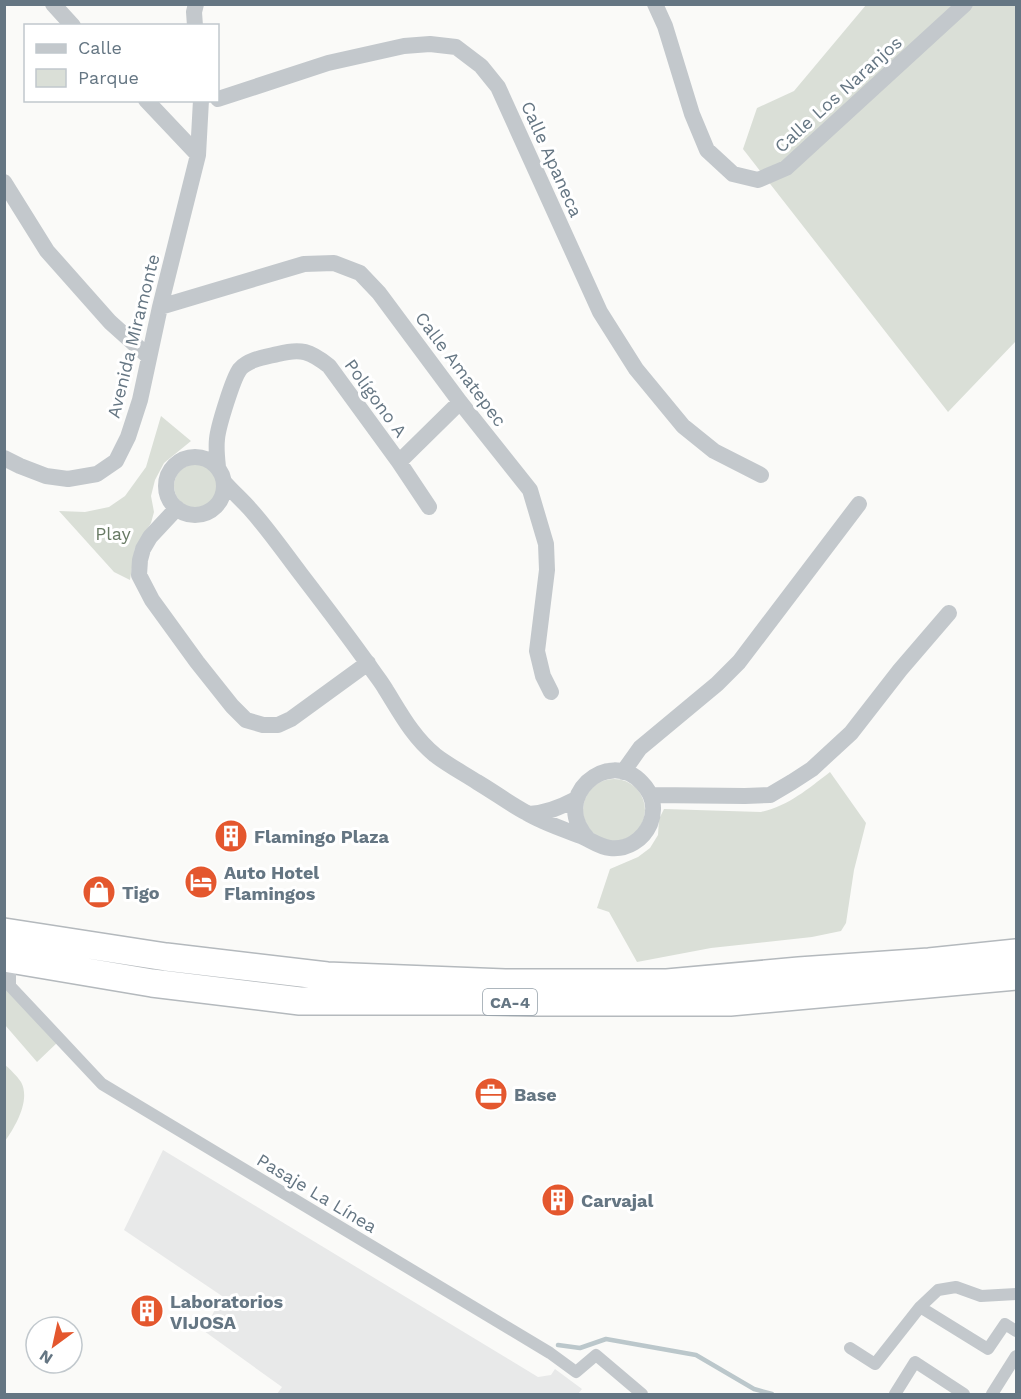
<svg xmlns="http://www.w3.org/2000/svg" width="1021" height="1399" font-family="'Work Sans',sans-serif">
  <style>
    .built { fill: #e8e9e9 }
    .green { fill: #dadfd7 }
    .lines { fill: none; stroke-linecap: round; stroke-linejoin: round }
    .stream { stroke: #bbc7cb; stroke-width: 4.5 }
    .trunk-casing { stroke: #b4b9bd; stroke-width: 30 }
    .pedestrian { stroke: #c3c8cc; stroke-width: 12 }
    .minor { stroke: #c3c8cc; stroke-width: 16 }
    .trunk { stroke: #fff; stroke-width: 27 }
    .labels { text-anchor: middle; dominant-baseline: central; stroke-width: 6; stroke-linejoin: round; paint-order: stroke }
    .shield { fill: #fff; stroke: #939fa8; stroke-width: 1.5 }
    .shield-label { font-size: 16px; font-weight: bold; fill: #657683 }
    .street-label { font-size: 18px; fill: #657683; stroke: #fff }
    .park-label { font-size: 18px; fill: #687a64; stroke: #fff }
    .poi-label { font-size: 18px; font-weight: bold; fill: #657683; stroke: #fff; text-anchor: start }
  </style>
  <rect width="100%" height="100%" fill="#fafaf8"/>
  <path class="built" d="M 163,1150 L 538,1377 L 551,1375 L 555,1369 L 582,1389 L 578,1394 L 277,1394 L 282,1387 L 204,1331 L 222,1296 L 124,1230 Z"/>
  <path class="green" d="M 866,5 L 1016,5 L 1016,341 L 948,412 L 743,149 L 757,108 L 794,91 Z
    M 161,416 L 191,441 L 164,463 L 155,480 L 151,496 L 154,512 L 151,523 L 135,548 L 130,580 L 114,572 L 59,511 L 85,512 L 109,507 L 125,496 L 146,467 Z
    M174 486a22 22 0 1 1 44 0a22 22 0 1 1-44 0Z
    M 830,772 L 866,823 L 854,870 L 846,923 L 841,931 L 812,937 L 711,948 L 637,962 L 609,912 L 597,908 L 610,869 L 638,857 L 650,848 L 658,835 L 659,819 L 664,809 L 761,812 C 788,806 808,789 830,772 Z
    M583 810a31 31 0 1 1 62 0a31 31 0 1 1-62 0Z
    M 4,969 L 8,987 L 59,1041 L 37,1062 L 5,1025 Z
    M 4,1064 C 10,1069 17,1076 21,1082 C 31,1100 15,1127 5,1141 Z"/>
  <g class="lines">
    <path class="stream" d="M 558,1345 L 580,1348 L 606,1339 L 696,1355 L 754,1389 L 772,1394"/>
    <g class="trunk-casing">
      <path id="trunk" d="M 4,932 L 166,957 L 327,976 L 505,983 L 667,983 L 799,971 L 929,962 L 1016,953
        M 4,958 L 152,983 L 300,1001 L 488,1001 L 536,1002 L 730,1002 L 1016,976"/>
    </g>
    <path class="pedestrian" d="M 10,960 L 10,986 L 102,1084 L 550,1353 L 576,1372 L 596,1355 L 642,1394
      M 920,1307 L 938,1290 L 956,1287 L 981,1296 L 1016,1294
      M 850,1348 L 875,1364 L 920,1307 L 988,1349 L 1005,1324 L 1016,1331
      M 895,1394 L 915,1362 L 964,1394
      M 992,1394 L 1016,1356"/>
    <path class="minor" d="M 53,4 L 73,26
      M 655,4 L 665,26 L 692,114 L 707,150 L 733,174 L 758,180 L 786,168 L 965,4
      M 195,26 L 194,12 L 196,4
      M 218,99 L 328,63 L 404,46 L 430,44 L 456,47 L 481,66 L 498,87 L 600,312 L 636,369 L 683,426 L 714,451 L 761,475
      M 146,100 L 198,155
      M 4,182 L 47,251 L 110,322 L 149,357
      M 160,307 L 304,264 L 334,263 L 360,273 L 379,293 L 460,402 L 530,490 L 546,544 L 547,570 L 537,651 L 543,676 L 551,692
      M166 486a29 29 0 1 1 58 0a29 29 0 1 1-58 0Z
      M 4,458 L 20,466 L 46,476 L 68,479 L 97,474 L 116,461 L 128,437 L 140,400 L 160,307 L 198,155 L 201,100
      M 399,462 L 460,402
      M 218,467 C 217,458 216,448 217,439 C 218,427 233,378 240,369 C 249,359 266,357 278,354 C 301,348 310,351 329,366 L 399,462 L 429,507
      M 225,483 C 233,492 242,500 250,509 C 268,529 284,552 300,573 C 323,603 346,633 368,664 C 374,673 381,681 386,690 C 401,714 413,737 435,755 C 448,765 463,773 477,782 C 494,792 510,804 527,813 C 544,823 563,829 581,836 C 591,840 599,847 610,848 C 627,850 643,840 650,824 C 656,809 653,794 642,783 C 608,746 548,798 589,840
      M 177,508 L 150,537 L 143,549 L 140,560 L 139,575 L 152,600 L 197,662 L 232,706 L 246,720 L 263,725 L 278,725 L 291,719 L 368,663
      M 623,772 L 640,748 L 717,684 L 739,662 L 859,504
      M 652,795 L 745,796 L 770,795 L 792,782 L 812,769 L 851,733 L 900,670 L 949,613
      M 529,814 C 547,813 561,807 576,799"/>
    <use href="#trunk" class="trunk"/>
  </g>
  <defs>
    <g id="building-disc" transform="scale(1.725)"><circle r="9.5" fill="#e4572e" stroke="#fff"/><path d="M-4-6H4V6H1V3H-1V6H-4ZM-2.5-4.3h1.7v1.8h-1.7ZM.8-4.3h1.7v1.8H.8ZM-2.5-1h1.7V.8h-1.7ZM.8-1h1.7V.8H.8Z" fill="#fff"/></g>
    <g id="hotel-disc" transform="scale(1.725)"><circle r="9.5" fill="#e4572e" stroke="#fff"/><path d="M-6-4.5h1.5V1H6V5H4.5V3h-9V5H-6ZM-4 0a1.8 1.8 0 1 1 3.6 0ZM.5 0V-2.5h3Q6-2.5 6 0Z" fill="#fff"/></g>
    <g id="shop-disc" transform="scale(1.725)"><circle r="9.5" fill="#e4572e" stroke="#fff"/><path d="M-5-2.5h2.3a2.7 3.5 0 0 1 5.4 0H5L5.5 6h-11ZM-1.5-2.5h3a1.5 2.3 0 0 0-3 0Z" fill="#fff"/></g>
    <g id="office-disc" transform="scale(1.725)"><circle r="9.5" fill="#e4572e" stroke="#fff"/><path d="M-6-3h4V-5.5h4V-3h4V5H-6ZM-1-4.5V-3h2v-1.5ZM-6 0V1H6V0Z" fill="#fff"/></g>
  </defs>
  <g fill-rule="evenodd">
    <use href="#building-disc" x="231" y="836"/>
    <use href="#hotel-disc" x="201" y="882"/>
    <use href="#shop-disc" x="99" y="892"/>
    <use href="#office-disc" x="491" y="1094"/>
    <use href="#building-disc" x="558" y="1200"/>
    <use href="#building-disc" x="147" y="1311"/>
  </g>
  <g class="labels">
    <rect class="shield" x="483" y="989" width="54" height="26" rx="4.5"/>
    <g class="shield-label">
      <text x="510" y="1002">CA-4</text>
    </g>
    <g class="street-label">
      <text transform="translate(838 94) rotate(-42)">Calle Los Naranjos</text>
      <text transform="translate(552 159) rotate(66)">Calle Apaneca</text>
      <text transform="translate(133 336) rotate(-76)">Avenida Miramonte</text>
      <text transform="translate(461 369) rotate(53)">Calle Amatepec</text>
      <text transform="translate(376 398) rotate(54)">Polígono A</text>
      <text transform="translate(317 1193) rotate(31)">Pasaje La Línea</text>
    </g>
    <g class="park-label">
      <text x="113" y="533">Play</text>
    </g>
    <g class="poi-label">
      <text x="254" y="836">Flamingo Plaza</text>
      <text x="224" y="872">Auto Hotel<tspan x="224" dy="21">Flamingos</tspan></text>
      <text x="122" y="892">Tigo</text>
      <text x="514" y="1094">Base</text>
      <text x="581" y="1200">Carvajal</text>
      <text x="170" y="1301">Laboratorios<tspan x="170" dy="21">VIJOSA</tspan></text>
    </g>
  </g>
  <rect width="1021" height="1399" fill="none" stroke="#657683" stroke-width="12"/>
  <rect x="24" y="24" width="195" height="78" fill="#ffffff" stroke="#c1c8cd" stroke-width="1.5"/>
  <rect x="36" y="44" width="30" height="9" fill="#c3c8cc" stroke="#c1c8cd" stroke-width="1.5"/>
  <text x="78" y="54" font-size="18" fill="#657683">Calle</text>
  <rect x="36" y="69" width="30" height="18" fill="#dadfd7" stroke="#c1c8cd" stroke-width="1.5"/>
  <text x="78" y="84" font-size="18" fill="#657683">Parque</text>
  <g transform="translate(54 1345) rotate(213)"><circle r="28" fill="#ffffff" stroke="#c1c8cd" stroke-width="1.5"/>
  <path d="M0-4.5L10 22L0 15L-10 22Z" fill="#e4572e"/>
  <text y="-9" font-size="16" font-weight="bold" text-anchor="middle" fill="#657683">N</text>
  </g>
</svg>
